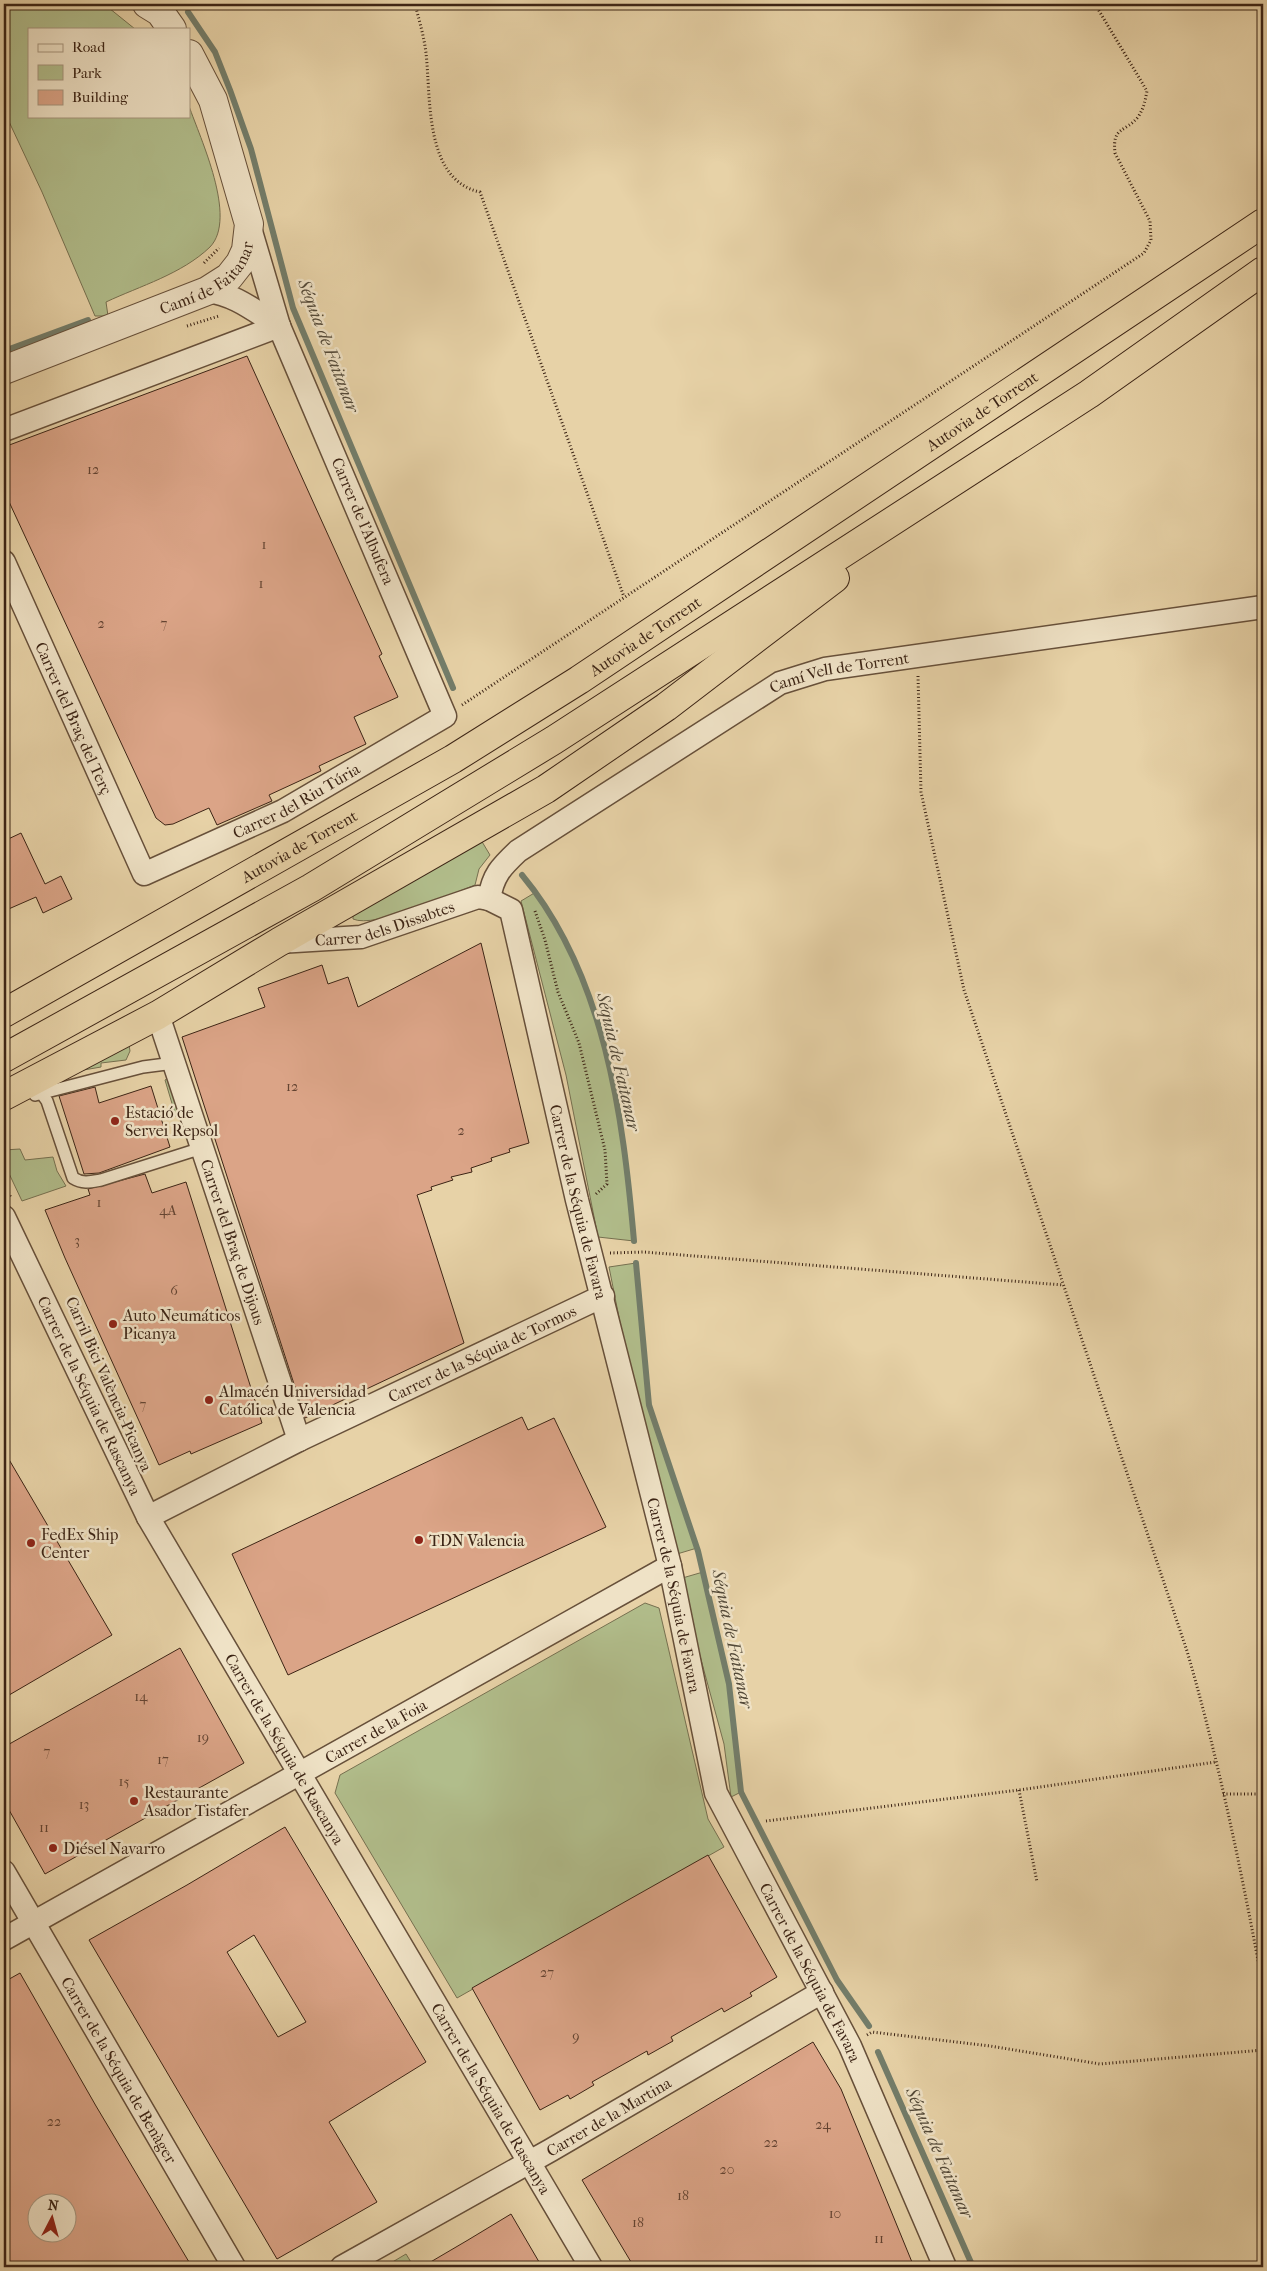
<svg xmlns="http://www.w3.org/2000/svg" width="1267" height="2271" font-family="'IM FELL French Canon',serif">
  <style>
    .green { fill: #b1bd8b; stroke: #767050 }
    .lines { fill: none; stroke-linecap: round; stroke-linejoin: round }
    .stream { stroke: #737d6a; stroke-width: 6 }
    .building { fill: #dba487; stroke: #3c2415; fill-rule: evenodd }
    .service-casing { stroke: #67503a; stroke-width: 14 }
    .minor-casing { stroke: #67503a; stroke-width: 25 }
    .tertiary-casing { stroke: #67503a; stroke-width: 30 }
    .trunk-casing { stroke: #3c2415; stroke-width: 30 }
    .path { stroke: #3c2415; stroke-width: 3; stroke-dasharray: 1 2.5; stroke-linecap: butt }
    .service { stroke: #efe2c6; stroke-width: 11 }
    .minor { stroke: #efe2c6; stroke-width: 22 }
    .tertiary { stroke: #efe2c6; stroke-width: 28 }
    .trunk { stroke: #e7d2a7; stroke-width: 28 }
    .poi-dot { fill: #8f2418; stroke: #efe2c6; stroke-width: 2 }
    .labels { text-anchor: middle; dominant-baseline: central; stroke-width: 5; stroke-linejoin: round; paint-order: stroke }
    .number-label { font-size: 14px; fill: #644432 }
    .street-label { font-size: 16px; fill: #3c2415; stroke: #efe2c6 }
    .poi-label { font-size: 16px; fill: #3c2415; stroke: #efe2c6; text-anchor: start }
    .water-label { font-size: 18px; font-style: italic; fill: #534938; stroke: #efe2c6 }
  </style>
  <rect width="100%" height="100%" fill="#e7d2a7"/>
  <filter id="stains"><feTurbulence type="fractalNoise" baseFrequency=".004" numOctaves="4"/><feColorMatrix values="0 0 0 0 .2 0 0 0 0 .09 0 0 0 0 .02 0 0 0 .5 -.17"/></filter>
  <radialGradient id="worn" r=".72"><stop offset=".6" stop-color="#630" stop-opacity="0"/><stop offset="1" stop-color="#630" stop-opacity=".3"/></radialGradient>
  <path class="green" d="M 4,4 L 104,4 L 135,29 L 29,29 L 29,116 L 189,116 L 189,106 C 200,138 238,218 210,247 C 182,274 140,286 106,302 L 108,316 L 95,316 L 42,192 L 4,111 Z
    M 481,840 L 490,855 L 479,869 L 475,885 C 451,894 375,929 353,919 L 353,912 Z
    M 536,892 C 556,926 576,960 590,997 C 617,1075 627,1160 634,1241 L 598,1237 L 566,1075 L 521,901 Z
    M 129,1045 L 130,1051 L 126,1060 L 101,1063 L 101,1067 L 72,1072 Z
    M 168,1078 L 180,1117 L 180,1119 L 176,1117 L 165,1080 Z
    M 20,1149 L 25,1160 L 53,1157 L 57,1171 L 66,1186 L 22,1201 L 4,1163 L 4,1150 Z
    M 636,1263 L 649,1405 L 697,1548 L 677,1554 L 647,1432 L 632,1383 L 609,1267 Z
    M 703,1572 L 729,1684 L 741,1792 L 731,1797 L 724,1744 L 679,1579 Z
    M 645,1603 L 659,1608 L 708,1819 L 724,1847 L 457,1998 L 335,1793 L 340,1775 Z
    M 406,2254 L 414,2267 L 384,2267 Z"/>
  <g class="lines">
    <path class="stream" d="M 188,12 L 215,52 L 230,90 L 251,149 L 293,308 L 453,688
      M 4,351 L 88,320
      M 522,875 C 605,975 623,1116 634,1241
      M 636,1263 L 649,1405 L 698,1551 L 729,1684 L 741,1792 L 837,1980 L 869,2026
      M 878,2052 L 973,2267"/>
  </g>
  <path class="building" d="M 247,356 L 382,654 L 379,656 L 398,697 L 354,717 L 366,744 L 319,766 L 321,771 L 269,795 L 272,801 L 217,825 L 209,808 L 173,824 L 165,825 L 156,818 L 4,491 L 4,447 Z
    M 21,833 L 45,884 L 61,876 L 72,899 L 43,913 L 36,897 L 4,911 L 4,841 Z
    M 481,943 L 529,1143 L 509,1149 L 510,1152 L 491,1158 L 492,1161 L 471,1168 L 472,1172 L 451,1177 L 453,1180 L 431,1187 L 432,1190 L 417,1195 L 464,1343 L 305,1418 L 182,1037 L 265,1007 L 258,988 L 322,965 L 328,984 L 348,977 L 358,1007 Z
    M 151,1086 L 170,1147 L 99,1173 L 84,1174 L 59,1096 L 95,1087 L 99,1103 Z
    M 145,1174 L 152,1193 L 186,1182 L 262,1423 L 191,1454 L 190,1451 L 159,1465 L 65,1258 L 45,1210 L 90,1195 L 88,1189 Z
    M 522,1417 L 528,1430 L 554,1418 L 606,1527 L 288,1675 L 232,1554 Z
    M 4,1451 L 112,1635 L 4,1698 Z
    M 180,1648 L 244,1763 L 45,1874 L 4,1801 L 4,1747 Z
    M 285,1827 L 426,2062 L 329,2122 L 377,2202 L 277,2259 L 89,1940 L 187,1885 ZM 254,1935 L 306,2022 L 278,2037 L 227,1952 Z
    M 708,1855 L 777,1977 L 750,1993 L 752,1996 L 724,2012 L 722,2008 L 671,2037 L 673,2041 L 648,2055 L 647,2051 L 592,2082 L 594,2085 L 570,2099 L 568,2095 L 540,2110 L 472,1988 Z
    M 20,1973 L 96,2106 L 192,2267 L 4,2267 L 4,1982 ZM 38,2204 L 68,2204 L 68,2234 L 38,2234 Z
    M 813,2042 L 841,2089 L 914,2267 L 634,2267 L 582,2180 Z
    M 511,2214 L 542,2267 L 422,2267 L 468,2240 Z"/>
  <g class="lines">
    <g class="service-casing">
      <path id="service" d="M 42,1094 L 47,1101 L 73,1178 C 83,1184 90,1182 101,1180 L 202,1148
        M 35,1095 L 143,1067 L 174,1063"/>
    </g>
    <g class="minor-casing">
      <g id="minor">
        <path d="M 207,291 C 235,294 256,312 279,326"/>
        <path d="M 4,430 L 279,326"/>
        <path id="s1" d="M 4,562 L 144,874 L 283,811 L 445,716 L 279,326 L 250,228"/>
        <path id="s2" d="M 489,899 C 493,875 501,867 518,851 L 780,683 L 825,669 L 1263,607"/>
        <path id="s3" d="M 279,942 L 361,937 L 478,897 L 489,899 L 511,910 L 577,1200 L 670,1566 L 716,1793 L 850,2046 L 945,2267"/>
        <path id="s4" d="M 158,1015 L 299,1440"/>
        <path id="s5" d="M 4,1217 L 148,1517 L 591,2267"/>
        <path id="s6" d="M 148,1517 L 299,1440 L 603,1296"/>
        <path id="s7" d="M 4,1872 L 234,2267"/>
        <path id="s8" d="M 4,1939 L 670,1566"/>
        <path id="s9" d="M 342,2267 L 551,2150 L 822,1992"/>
      </g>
    </g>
    <g class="tertiary-casing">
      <g id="tertiary">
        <path d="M 147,4 L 160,12 L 172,29"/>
        <path id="s10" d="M 4,370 L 207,291 L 229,277 L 240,263 L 246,250 L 249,224 L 213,100 L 189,54"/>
      </g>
    </g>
    <g class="trunk-casing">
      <g id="trunk">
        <path id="s11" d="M 4,1013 L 453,759 L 579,680 L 1263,223"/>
        <path d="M 4,1058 L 311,888 L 554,740 L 1089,394 L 1263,271"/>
        <path d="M 4,1096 L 158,1015 L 279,942 L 546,789 L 666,707 L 835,578"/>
      </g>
    </g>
    <path class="path" d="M 116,4 L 124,9
      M 415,4 C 419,20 424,36 426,53 C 431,97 424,180 480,192 L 624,597
      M 185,7 L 191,4
      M 204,263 L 219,248
      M 187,326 L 219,316
      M 918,676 L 921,792 L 964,990 L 1187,1651 C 1219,1761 1242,1874 1263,1987
      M 462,705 L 1144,253 L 1151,240 L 1150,221 L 1115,153 C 1112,126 1125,133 1138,117 C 1144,108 1145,101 1147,91 L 1095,4
      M 535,911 L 545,940 L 558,992 L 579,1043 L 605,1150 L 607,1184 L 596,1194
      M 4,1183 L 11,1198
      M 610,1253 L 644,1252 L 1063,1285
      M 1019,1790 L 1037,1882
      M 1223,1794 L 1263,1794
      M 766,1821 L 1019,1790 L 1216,1762
      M 867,2035 L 872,2032 L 990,2046 L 1100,2064 L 1263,2050"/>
    <use href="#service" class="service"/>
    <use href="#minor" class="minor"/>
    <use href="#tertiary" class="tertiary"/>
    <use href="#trunk" class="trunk"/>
  </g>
  <g class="poi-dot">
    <circle cx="115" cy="1121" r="5"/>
    <circle cx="113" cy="1324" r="5"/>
    <circle cx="209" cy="1400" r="5"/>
    <circle cx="419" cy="1540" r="5"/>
    <circle cx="31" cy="1543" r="5"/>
    <circle cx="134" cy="1801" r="5"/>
    <circle cx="53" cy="1848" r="5"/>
  </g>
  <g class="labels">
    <g class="number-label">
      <text x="93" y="469">12</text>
      <text x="264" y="544">1</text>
      <text x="261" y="583">1</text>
      <text x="101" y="623">2</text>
      <text x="164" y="623">7</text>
      <text x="292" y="1086">12</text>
      <text x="461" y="1130">2</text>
      <text x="99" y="1202">1</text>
      <text x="168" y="1210">4A</text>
      <text x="77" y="1240">3</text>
      <text x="174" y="1290">6</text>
      <text x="143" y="1404">7</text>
      <text x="141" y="1696">14</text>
      <text x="203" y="1737">19</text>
      <text x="47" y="1751">7</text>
      <text x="163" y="1759">17</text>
      <text x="124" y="1781">15</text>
      <text x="84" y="1804">13</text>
      <text x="44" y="1827">11</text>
      <text x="547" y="1972">27</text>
      <text x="576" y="2036">9</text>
      <text x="54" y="2121">22</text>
      <text x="823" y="2124">24</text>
      <text x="771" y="2142">22</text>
      <text x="727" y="2169">20</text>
      <text x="683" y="2195">18</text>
      <text x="835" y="2213">10</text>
      <text x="638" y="2222">18</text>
      <text x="879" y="2238">11</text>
    </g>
    <g class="street-label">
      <text stroke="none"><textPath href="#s10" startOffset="226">Camí de Faitanar</textPath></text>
      <text stroke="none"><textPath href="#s11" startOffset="1149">Autovia de Torrent</textPath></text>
      <text transform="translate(363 521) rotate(67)">Carrer de l'Albufera</text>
      <text stroke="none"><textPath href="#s11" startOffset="744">Autovia de Torrent</textPath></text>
      <text stroke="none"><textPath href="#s2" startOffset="429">Camí Vell de Torrent</textPath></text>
      <text stroke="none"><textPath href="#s1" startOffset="171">Carrer del Braç del Terç</textPath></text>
      <text stroke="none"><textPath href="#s1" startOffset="511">Carrer del Riu Túria</textPath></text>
      <text stroke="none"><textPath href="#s11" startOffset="339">Autovia de Torrent</textPath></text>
      <text stroke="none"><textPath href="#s3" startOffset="108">Carrer dels Dissabtes</textPath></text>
      <text stroke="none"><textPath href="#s3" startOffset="541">Carrer de la Séquia de Favara</textPath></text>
      <text stroke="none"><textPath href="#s4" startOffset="239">Carrer del Braç de Dijous</textPath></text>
      <text stroke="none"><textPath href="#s6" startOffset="372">Carrer de la Séquia de Tormos</textPath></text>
      <text transform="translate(109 1384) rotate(66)">Carril Bici València-Picanya</text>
      <text stroke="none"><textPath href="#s5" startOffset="198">Carrer de la Séquia de Rascanya</textPath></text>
      <text stroke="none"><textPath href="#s3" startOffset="946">Carrer de la Séquia de Favara</textPath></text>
      <text stroke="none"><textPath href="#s8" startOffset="426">Carrer de la Foia</textPath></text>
      <text stroke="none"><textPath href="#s5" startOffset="602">Carrer de la Séquia de Rascanya</textPath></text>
      <text stroke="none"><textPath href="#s3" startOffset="1351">Carrer de la Séquia de Favara</textPath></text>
      <text stroke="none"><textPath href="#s7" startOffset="229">Carrer de la Séquia de Benàger</textPath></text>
      <text stroke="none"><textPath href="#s5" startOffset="1008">Carrer de la Séquia de Rascanya</textPath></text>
      <text stroke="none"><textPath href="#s9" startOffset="306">Carrer de la Martina</textPath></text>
    </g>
    <g class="poi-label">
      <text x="125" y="1112">Estació de<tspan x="125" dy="18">Servei Repsol</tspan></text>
      <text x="123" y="1315">Auto Neumáticos<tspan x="123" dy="18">Picanya</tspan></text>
      <text x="219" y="1391">Almacén Universidad<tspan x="219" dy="18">Católica de Valencia</tspan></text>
      <text x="41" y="1534">FedEx Ship<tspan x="41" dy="18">Center</tspan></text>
      <text x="429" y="1540">TDN Valencia</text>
      <text x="144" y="1792">Restaurante<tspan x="144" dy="18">Asador Tistafer</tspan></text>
      <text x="63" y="1848">Diésel Navarro</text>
    </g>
    <g class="water-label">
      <text transform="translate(328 346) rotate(69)">Séquia de Faitanar</text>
      <text transform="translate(618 1062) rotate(77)">Séquia de Faitanar</text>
      <text transform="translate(732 1639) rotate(78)">Séquia de Faitanar</text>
      <text transform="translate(939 2153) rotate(66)">Séquia de Faitanar</text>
    </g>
  </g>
  <rect width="1267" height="2271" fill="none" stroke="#e7d2a7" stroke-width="20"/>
  <rect x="5" y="5" width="1257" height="2261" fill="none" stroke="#3c2415" stroke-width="2.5"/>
  <rect x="10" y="10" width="1247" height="2251" fill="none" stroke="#3c2415"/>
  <rect x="28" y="28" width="162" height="90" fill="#efe2c6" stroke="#a7967f"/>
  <rect x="38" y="44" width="25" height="8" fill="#efe2c6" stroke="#a7967f"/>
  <text x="72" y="52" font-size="15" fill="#3c2415">Road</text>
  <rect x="38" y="65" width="25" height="15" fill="#b1bd8b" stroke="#a7967f"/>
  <text x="72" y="78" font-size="15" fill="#3c2415">Park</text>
  <rect x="38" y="90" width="25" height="15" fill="#dba487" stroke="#a7967f"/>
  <text x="72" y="102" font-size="15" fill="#3c2415">Building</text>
  <g transform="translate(52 2218) rotate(6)"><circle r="24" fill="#efe2c6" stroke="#a7967f"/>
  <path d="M0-4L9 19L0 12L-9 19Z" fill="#8f2418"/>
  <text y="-8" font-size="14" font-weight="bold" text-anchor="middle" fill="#3c2415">N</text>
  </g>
  <rect width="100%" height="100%" filter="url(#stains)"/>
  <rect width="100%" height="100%" fill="url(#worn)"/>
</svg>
